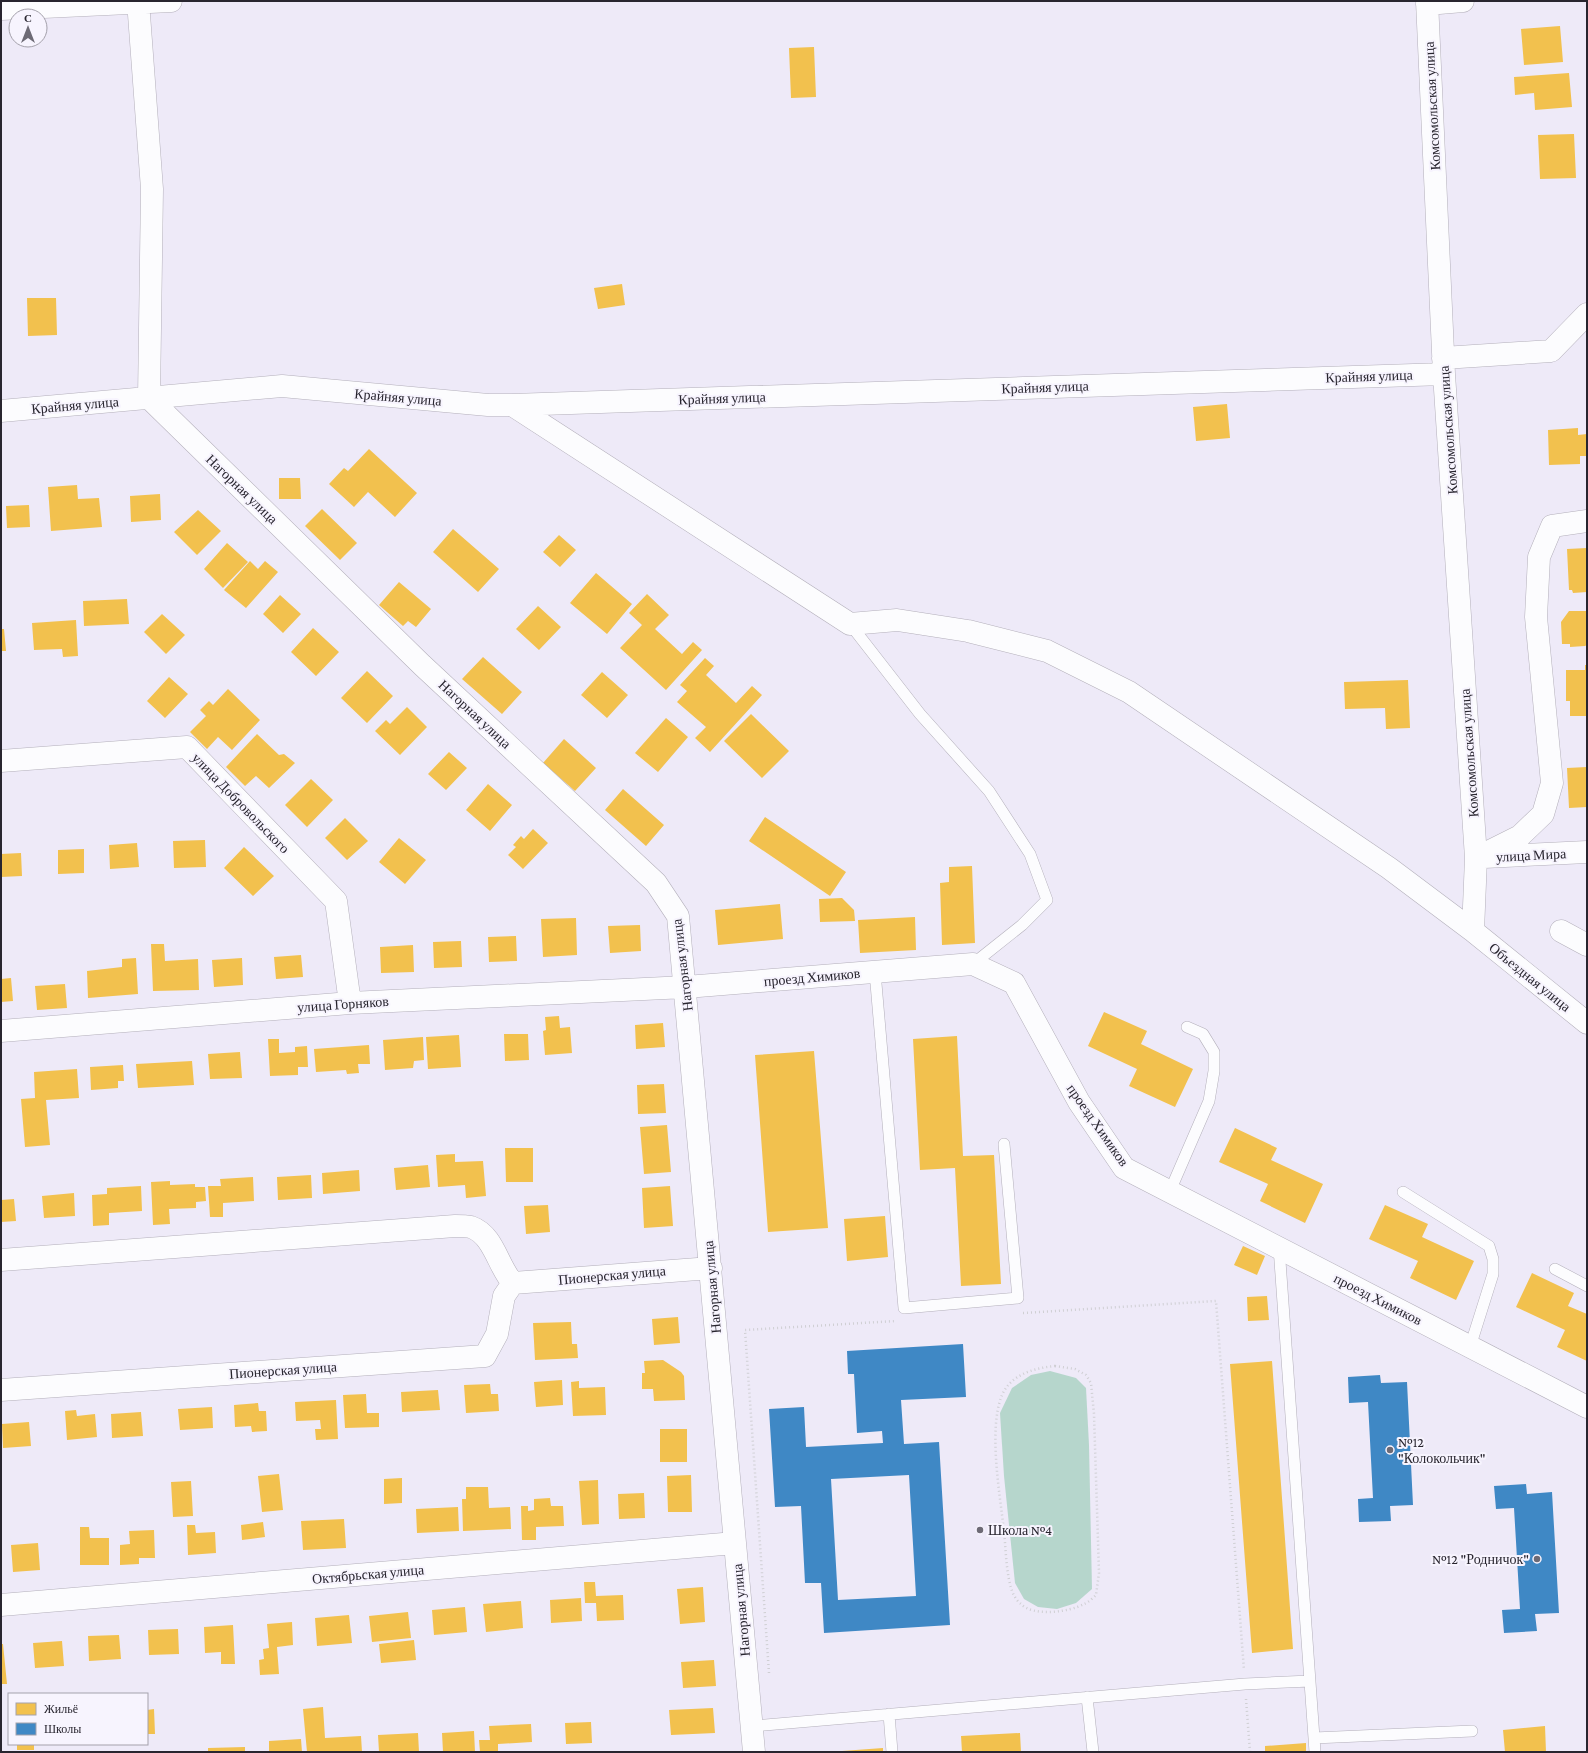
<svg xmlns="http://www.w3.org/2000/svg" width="1588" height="1753" font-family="'Crimson Pro',serif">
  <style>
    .green { fill: #b6d6cc }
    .homes { fill: #f2c14e }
    .schools { fill: #3f88c5; fill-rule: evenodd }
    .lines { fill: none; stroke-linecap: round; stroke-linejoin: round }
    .lane-casing { stroke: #b3afba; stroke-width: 12 }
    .street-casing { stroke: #b3afba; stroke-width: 23 }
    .path { stroke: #cfcfd3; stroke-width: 2.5; stroke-dasharray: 1 3; stroke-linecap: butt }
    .lane { stroke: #fcfcfe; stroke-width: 11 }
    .street { stroke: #fcfcfe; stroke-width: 22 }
    .poi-dot { fill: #6d6a75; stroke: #f7f4fe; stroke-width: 1.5 }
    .labels { text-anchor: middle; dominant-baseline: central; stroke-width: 4; stroke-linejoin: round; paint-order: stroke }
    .street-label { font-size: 14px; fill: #28252f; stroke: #f7f4fe }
    .poi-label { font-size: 14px; fill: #28252f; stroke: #f7f4fe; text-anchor: start }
  </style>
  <rect width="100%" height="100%" fill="#eeeaf8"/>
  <path class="green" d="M 1050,1371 L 1076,1378 L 1086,1388 L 1089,1445 L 1092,1589 L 1076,1603 L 1057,1609 L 1038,1607 L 1024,1599 L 1015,1583 L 1004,1476 L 1000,1413 L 1012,1388 L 1031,1375 Z"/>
  <path class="homes" d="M 1560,26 L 1563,62 L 1524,65 L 1521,29 Z
    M 814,47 L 816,97 L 791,98 L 789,48 Z
    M 1569,73 L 1572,107 L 1535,110 L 1534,93 L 1515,95 L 1514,77 Z
    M 1574,134 L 1576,178 L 1540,179 L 1538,135 Z
    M 622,284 L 625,305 L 598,309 L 594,288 Z
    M 27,298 L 56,298 L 57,335 L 28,336 Z
    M 1227,404 L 1230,438 L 1196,441 L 1193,407 Z
    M 1578,428 L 1578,435 L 1587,434 L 1587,456 L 1580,456 L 1580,464 L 1549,465 L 1548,430 Z
    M 369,449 L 417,493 L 395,517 L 368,492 L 354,507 L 329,484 L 344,468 L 348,471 Z
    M 279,478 L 300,478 L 301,499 L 279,499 Z
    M 77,485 L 78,499 L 99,498 L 102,527 L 51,531 L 48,487 Z
    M 160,494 L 161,520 L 131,522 L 130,496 Z
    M 29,505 L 30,527 L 7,528 L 6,506 Z
    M 322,509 L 357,543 L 340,560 L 305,526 Z
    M 198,510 L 221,531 L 197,555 L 174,532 Z
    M 453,529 L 499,569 L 478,592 L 433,552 Z
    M 559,535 L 576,550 L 560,567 L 543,552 Z
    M 227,543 L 248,562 L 223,588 L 204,569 Z
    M 1587,548 L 1587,592 L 1573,593 L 1572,590 L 1569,590 L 1567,549 Z
    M 250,561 L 258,569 L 265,561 L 278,572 L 246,608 L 224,590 Z
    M 596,573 L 632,604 L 607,634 L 570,603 Z
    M 399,582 L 431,609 L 416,627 L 408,621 L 403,626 L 379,605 Z
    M 647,594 L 669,615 L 655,629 L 682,654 L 693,642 L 702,650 L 666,690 L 620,648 L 642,625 L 629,613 Z
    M 280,595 L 301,614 L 283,633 L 263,614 Z
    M 127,599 L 129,624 L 84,626 L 83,601 Z
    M 538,606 L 561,627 L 539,650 L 516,629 Z
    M 1569,611 L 1587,611 L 1587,645 L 1585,646 L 1570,647 L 1570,644 L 1562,644 L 1561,622 Z
    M 162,614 L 185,635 L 166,654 L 144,632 Z
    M 76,620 L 78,656 L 63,657 L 62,649 L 34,650 L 32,623 Z
    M 313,628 L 339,652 L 316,676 L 291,652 Z
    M 1,629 L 4,629 L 6,651 L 1,651 Z
    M 483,657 L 522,692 L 502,714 L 462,679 Z
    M 705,658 L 714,666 L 706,675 L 736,703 L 752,686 L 762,695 L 710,752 L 695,738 L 706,727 L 677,702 L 687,691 L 680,685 Z
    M 1585,665 L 1587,665 L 1587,716 L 1570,716 L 1570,701 L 1566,701 L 1566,670 L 1585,670 Z
    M 367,671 L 393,696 L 367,723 L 341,698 Z
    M 602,672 L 628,695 L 607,718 L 581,695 Z
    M 169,677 L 188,694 L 165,718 L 147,701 Z
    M 1408,680 L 1410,728 L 1386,729 L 1385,708 L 1345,709 L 1344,682 Z
    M 228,689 L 260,720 L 232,750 L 218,737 L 207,749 L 190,732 L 206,716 L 200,710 L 209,701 L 213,705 Z
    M 407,707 L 427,727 L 400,755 L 375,731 L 386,720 L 390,724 Z
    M 751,714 L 789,751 L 762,778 L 724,741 Z
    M 666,718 L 688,737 L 658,772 L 635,753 Z
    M 257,734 L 279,755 L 284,754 L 295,763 L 269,788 L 256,776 L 245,786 L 226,767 Z
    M 564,739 L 596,768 L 575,791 L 543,763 Z
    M 449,752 L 467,768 L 446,790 L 428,774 Z
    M 1587,767 L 1587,807 L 1569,808 L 1567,768 Z
    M 311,779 L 333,800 L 307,827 L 285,805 Z
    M 488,784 L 512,805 L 490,831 L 466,810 Z
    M 623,789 L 664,825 L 646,846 L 605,810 Z
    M 765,817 L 846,872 L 830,896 L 749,841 Z
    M 345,818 L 368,841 L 347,860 L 325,838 Z
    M 533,829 L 548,843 L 523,869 L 508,855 L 516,847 L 513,845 L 521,836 L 524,839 Z
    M 399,838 L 426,860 L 405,884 L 379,862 Z
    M 205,840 L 206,867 L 174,868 L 173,841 Z
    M 137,843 L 139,867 L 110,869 L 109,845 Z
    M 244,847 L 274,876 L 253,896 L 224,868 Z
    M 84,849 L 84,873 L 58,874 L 58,850 Z
    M 21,853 L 22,876 L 1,877 L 1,854 Z
    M 972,866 L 975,943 L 942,945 L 940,883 L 949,882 L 949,867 Z
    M 842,898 L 854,910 L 855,921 L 820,922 L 819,899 Z
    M 780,904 L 783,939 L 718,945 L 715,910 Z
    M 915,917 L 916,950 L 860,953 L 858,920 Z
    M 576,918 L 577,955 L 543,957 L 541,919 Z
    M 640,925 L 641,951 L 610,953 L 608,926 Z
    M 516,936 L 517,961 L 489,962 L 488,937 Z
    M 461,941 L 462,967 L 434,968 L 433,942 Z
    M 151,944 L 164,944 L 165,961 L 198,959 L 199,990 L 153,991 Z
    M 413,945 L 414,972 L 381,973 L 380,947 Z
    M 301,955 L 303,977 L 276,979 L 274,957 Z
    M 136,958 L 138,994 L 88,998 L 87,971 L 122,967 L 122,959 Z
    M 242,958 L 243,985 L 214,987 L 212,960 Z
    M 11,978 L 13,1001 L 1,1002 L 1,979 Z
    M 65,984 L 67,1008 L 37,1010 L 35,986 Z
    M 1104,1012 L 1147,1031 L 1141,1044 L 1193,1069 L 1175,1107 L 1129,1086 L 1137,1069 L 1088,1046 Z
    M 559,1016 L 560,1028 L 570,1027 L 572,1053 L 545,1055 L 543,1031 L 546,1030 L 545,1017 Z
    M 663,1023 L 665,1047 L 636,1049 L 635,1025 Z
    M 504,1034 L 528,1034 L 529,1060 L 505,1061 Z
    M 459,1035 L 461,1067 L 428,1069 L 426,1037 Z
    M 957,1036 L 963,1156 L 994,1155 L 1001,1284 L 961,1286 L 955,1168 L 920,1170 L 913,1039 Z
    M 423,1037 L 424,1060 L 414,1061 L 413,1068 L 385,1070 L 383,1040 Z
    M 268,1039 L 279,1039 L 279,1053 L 295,1052 L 295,1047 L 307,1046 L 308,1067 L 298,1067 L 298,1075 L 270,1076 Z
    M 369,1045 L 370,1064 L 358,1064 L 359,1073 L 347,1074 L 346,1070 L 316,1072 L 314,1049 Z
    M 814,1051 L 828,1228 L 768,1232 L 755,1055 Z
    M 240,1052 L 242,1078 L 210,1079 L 208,1054 Z
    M 192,1061 L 194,1085 L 138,1088 L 136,1064 Z
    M 123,1065 L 124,1081 L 118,1081 L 118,1088 L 91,1090 L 90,1067 Z
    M 77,1069 L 79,1098 L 46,1100 L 50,1145 L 25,1147 L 21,1099 L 35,1098 L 34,1072 Z
    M 664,1084 L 666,1113 L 638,1114 L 637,1085 Z
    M 667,1125 L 671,1172 L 644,1174 L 640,1127 Z
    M 1235,1128 L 1277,1148 L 1271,1160 L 1323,1184 L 1305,1223 L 1260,1201 L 1268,1184 L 1219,1162 Z
    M 505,1148 L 533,1148 L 533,1182 L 506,1182 Z
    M 455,1154 L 455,1162 L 483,1161 L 486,1196 L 466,1198 L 465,1185 L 438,1187 L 436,1155 Z
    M 428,1165 L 430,1187 L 396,1190 L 394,1168 Z
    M 359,1170 L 360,1191 L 323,1194 L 322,1173 Z
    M 311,1175 L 312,1198 L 278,1200 L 277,1177 Z
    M 253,1177 L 254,1201 L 223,1203 L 223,1217 L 210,1217 L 208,1186 L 221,1186 L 220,1179 Z
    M 170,1181 L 170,1185 L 195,1184 L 195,1187 L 205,1187 L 206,1201 L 196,1202 L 196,1208 L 169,1209 L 170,1224 L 153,1225 L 151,1182 Z
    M 141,1186 L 142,1211 L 109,1213 L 109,1225 L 93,1226 L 92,1195 L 107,1194 L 107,1188 Z
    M 670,1186 L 673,1226 L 644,1228 L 642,1188 Z
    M 74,1193 L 75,1216 L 44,1218 L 42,1196 Z
    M 14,1199 L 16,1221 L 1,1222 L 1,1200 Z
    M 548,1205 L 550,1232 L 526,1234 L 524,1206 Z
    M 1385,1205 L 1428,1224 L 1422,1237 L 1474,1261 L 1456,1300 L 1410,1278 L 1418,1261 L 1369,1239 Z
    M 885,1216 L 888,1257 L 847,1261 L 844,1219 Z
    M 1243,1246 L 1265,1256 L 1257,1275 L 1234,1265 Z
    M 1532,1273 L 1574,1293 L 1568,1306 L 1587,1314 L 1587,1361 L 1557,1347 L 1565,1330 L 1516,1307 Z
    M 1267,1296 L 1269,1320 L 1248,1321 L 1247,1297 Z
    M 678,1317 L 680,1343 L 654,1345 L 652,1319 Z
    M 571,1322 L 572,1344 L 577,1344 L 578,1358 L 535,1360 L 533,1323 Z
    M 663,1360 L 681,1372 L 684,1376 L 685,1400 L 654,1401 L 653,1389 L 642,1389 L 642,1373 L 645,1373 L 644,1361 Z
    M 1272,1361 L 1293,1649 L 1252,1653 L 1230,1364 Z
    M 562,1380 L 563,1405 L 536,1407 L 534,1382 Z
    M 579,1381 L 579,1388 L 605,1387 L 606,1415 L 573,1416 L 571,1382 Z
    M 490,1384 L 491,1394 L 498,1394 L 499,1411 L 466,1413 L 464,1385 Z
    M 438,1390 L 440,1410 L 402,1412 L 401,1392 Z
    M 366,1394 L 367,1413 L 379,1413 L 379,1427 L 345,1428 L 343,1395 Z
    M 336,1400 L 338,1439 L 316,1440 L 315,1429 L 321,1429 L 320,1420 L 296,1421 L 295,1402 Z
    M 258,1403 L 259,1411 L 266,1411 L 267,1431 L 252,1432 L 251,1426 L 235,1427 L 234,1405 Z
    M 212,1407 L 213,1428 L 180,1430 L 178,1409 Z
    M 76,1410 L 77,1416 L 95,1414 L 97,1437 L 67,1440 L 65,1411 Z
    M 141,1412 L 143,1436 L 112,1438 L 111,1414 Z
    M 29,1422 L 31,1446 L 3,1448 L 2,1424 Z
    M 660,1429 L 687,1429 L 687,1462 L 660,1462 Z
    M 279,1474 L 283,1510 L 262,1512 L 258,1476 Z
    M 691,1475 L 692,1512 L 668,1512 L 667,1476 Z
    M 402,1478 L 402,1503 L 384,1504 L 384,1479 Z
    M 598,1480 L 599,1524 L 582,1525 L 579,1481 Z
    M 191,1481 L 193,1516 L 173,1517 L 171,1482 Z
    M 466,1487 L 488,1487 L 489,1508 L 510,1507 L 511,1529 L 463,1531 L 462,1499 L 466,1499 Z
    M 644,1493 L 645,1518 L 619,1519 L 618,1494 Z
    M 550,1498 L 551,1506 L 563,1506 L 564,1526 L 536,1527 L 536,1540 L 522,1540 L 521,1506 L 528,1506 L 528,1511 L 534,1510 L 534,1499 Z
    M 458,1507 L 459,1531 L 417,1533 L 416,1509 Z
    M 344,1519 L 346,1548 L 303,1550 L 301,1521 Z
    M 263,1522 L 265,1537 L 242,1540 L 241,1525 Z
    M 187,1525 L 195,1525 L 196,1533 L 215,1532 L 216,1553 L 188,1555 Z
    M 80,1527 L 89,1527 L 90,1538 L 109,1538 L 109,1565 L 80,1565 Z
    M 154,1530 L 155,1558 L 139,1558 L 139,1564 L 120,1565 L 120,1545 L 130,1544 L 129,1531 Z
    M 38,1543 L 40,1570 L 13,1572 L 11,1545 Z
    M 584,1582 L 595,1582 L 596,1596 L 623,1595 L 624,1620 L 597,1621 L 596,1603 L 585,1603 Z
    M 703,1587 L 705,1622 L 680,1624 L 677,1589 Z
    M 581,1598 L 582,1621 L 551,1623 L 550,1600 Z
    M 521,1601 L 523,1628 L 486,1632 L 483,1604 Z
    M 465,1607 L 467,1632 L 434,1635 L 432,1610 Z
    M 408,1612 L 411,1638 L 372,1642 L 369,1616 Z
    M 349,1615 L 352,1643 L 317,1646 L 315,1618 Z
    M 292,1622 L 293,1645 L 277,1647 L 279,1674 L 260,1675 L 259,1660 L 264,1659 L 263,1649 L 269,1648 L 267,1624 Z
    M 233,1625 L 235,1664 L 221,1664 L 221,1652 L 205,1653 L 204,1627 Z
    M 178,1629 L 179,1654 L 149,1655 L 148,1630 Z
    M 119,1635 L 121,1659 L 89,1661 L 88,1636 Z
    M 414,1640 L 416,1660 L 381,1663 L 379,1644 Z
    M 62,1641 L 64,1666 L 35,1668 L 33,1643 Z
    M 1,1644 L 3,1644 L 7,1684 L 1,1684 Z
    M 714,1660 L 716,1686 L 683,1688 L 681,1662 Z
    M 323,1707 L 325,1738 L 361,1736 L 362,1752 L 307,1752 L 303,1709 Z
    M 713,1708 L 715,1733 L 671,1735 L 669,1710 Z
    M 154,1709 L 155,1734 L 147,1734 L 147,1710 Z
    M 591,1722 L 592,1743 L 566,1744 L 565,1723 Z
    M 531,1724 L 532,1742 L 498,1744 L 498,1752 L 480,1752 L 479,1740 L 490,1740 L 489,1726 Z
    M 1545,1726 L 1546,1752 L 1505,1752 L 1503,1730 Z
    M 474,1731 L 475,1752 L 443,1752 L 442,1733 Z
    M 418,1733 L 419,1752 L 379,1752 L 378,1735 Z
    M 1020,1733 L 1021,1752 L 962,1752 L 961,1736 Z
    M 301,1739 L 302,1752 L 269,1752 L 269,1741 Z
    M 1306,1743 L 1306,1752 L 1265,1752 L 1265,1746 Z
    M 17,1744 L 34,1744 L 34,1750 L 17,1750 Z
    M 245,1747 L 245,1752 L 208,1752 L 208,1748 Z
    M 883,1748 L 883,1752 L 842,1752 L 842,1751 Z"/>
  <path class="schools" d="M 963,1344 L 966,1397 L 901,1400 L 904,1444 L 939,1442 L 950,1625 L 824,1633 L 821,1583 L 805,1583 L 801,1506 L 775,1507 L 769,1409 L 804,1407 L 806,1447 L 883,1443 L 882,1431 L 857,1433 L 854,1374 L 848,1374 L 847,1351 ZM 909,1475 L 916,1596 L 838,1600 L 831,1479 Z
    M 1380,1375 L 1381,1383 L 1407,1382 L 1413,1505 L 1390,1506 L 1391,1521 L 1359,1522 L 1358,1499 L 1373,1498 L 1368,1402 L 1349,1403 L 1348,1377 Z
    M 1526,1484 L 1527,1494 L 1552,1492 L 1559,1613 L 1535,1614 L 1537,1631 L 1504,1633 L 1502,1610 L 1520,1609 L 1514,1508 L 1496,1509 L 1494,1486 Z"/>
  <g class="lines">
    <g class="lane-casing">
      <path id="lane" d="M 850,624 L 920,714 L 989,791 L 1030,854 L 1047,900 L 1022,925 L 973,964
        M 875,972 L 904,1308 L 1018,1298 L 1004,1144
        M 1170,1191 L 1209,1101 L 1214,1071 L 1214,1052 L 1203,1034 L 1187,1027
        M 1403,1192 L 1489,1246 L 1493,1259 L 1493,1274 L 1470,1347
        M 1279,1247 L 1315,1752
        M 1555,1269 L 1587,1286
        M 1087,1697 L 1093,1752
        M 889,1714 L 892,1752
        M 752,1726 L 1245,1684 L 1310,1681
        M 1314,1738 L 1472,1731"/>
    </g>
    <g class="street-casing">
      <path id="street" d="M 138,1 L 152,189 L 149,398 L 422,665 L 656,883 L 678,916 L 754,1752
        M 1427,4 L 1463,1
        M 1,9 L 171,1
        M 1443,358 L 1551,351 L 1587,314
        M 512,405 L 850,624 L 897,620 L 968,631 L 1047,651 L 1129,692 L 1389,868 L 1473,931 L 1476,858 L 1444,374 L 1427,1
        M 1,411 L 282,386 L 488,405 L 512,405 L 1444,374
        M 1,761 L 187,747 L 336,901 L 350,1003
        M 1484,857 L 1587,852
        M 1476,858 L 1520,836 L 1543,814 L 1552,783 L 1536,617 L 1539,557 L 1552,526 L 1587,521
        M 1473,931 L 1587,1023
        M 1561,931 L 1587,945
        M 1,1031 L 350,1003 L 686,987 L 973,964 L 1014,983 L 1079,1102 L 1124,1168 L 1587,1407
        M 1,1260 L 455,1226 C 460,1226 466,1226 471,1227 C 494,1235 498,1267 513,1283 L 711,1268
        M 1,1390 L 485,1356 L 497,1334 L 504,1296 L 513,1283
        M 1,1605 L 735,1543"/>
    </g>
    <path class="path" d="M 1023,1313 L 1216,1301 L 1244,1670
      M 1055,1366 L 1075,1369 L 1086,1375 L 1091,1383 L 1094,1414 L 1099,1573 L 1096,1595 C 1093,1598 1089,1602 1084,1604 C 1070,1612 1033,1617 1021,1604 C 1017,1601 1014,1596 1012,1591 C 1006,1573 1006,1551 1004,1531 C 1000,1495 988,1429 1002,1395 C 1011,1374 1035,1368 1055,1366 Z
      M 769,1673 L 745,1330 L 896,1321
      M 1246,1699 L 1250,1752"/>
    <use href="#lane" class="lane"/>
    <use href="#street" class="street"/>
  </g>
  <g class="poi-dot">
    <circle cx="1390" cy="1450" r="4"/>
    <circle cx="980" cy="1530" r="4"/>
    <circle cx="1537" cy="1559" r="4"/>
  </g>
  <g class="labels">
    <g class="street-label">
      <text transform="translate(1432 106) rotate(-93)">Комсомольская улица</text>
      <text transform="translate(1369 376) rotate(-2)">Крайняя улица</text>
      <text transform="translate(1045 387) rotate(-2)">Крайняя улица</text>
      <text transform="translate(398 397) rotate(5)">Крайняя улица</text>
      <text transform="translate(722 398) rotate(-2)">Крайняя улица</text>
      <text transform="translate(75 405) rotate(-5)">Крайняя улица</text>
      <text transform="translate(1448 430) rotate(-94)">Комсомольская улица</text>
      <text transform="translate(242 489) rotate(44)">Нагорная улица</text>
      <text transform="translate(475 714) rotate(43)">Нагорная улица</text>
      <text transform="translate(1469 753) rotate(-94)">Комсомольская улица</text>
      <text transform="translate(241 803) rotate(46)">улица Добровольского</text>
      <text transform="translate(1531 855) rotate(-3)">улица Мира</text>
      <text transform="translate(682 965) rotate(-97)">Нагорная улица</text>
      <text transform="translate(812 977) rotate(-5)">проезд Химиков</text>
      <text transform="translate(1530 977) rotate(39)">Объездная улица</text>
      <text transform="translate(343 1004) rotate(-4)">улица Горняков</text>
      <text transform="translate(1098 1125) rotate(55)">проезд Химиков</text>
      <text transform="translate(612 1275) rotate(-5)">Пионерская улица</text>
      <text transform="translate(712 1287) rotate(-95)">Нагорная улица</text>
      <text transform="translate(1378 1299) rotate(27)">проезд Химиков</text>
      <text transform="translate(283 1370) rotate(-4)">Пионерская улица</text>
      <text transform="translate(368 1574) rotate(-5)">Октябрьская улица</text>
      <text transform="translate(741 1610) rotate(-95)">Нагорная улица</text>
    </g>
    <g class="poi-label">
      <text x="1398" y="1442">№12<tspan x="1398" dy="16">"Колокольчик"</tspan></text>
      <text x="988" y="1530">Школа №4</text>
      <text x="1529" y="1559" text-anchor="end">№12 "Родничок"</text>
    </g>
  </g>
  <rect width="1588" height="1753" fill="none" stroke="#28252f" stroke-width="4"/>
  <rect x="8" y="1693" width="140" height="52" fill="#f7f4fe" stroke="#a4a1ab"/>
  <rect x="16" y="1703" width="20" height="12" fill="#f2c14e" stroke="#a4a1ab"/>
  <text x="44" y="1713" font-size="12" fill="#28252f">Жильё</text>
  <rect x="16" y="1723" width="20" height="12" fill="#3f88c5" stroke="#a4a1ab"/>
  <text x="44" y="1733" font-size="12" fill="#28252f">Школы</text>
  <g transform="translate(28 28)"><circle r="19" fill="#f7f4fe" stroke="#a4a1ab"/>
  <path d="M0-3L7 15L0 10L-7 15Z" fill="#6d6a75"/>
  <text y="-6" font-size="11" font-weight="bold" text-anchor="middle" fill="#28252f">С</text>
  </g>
</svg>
